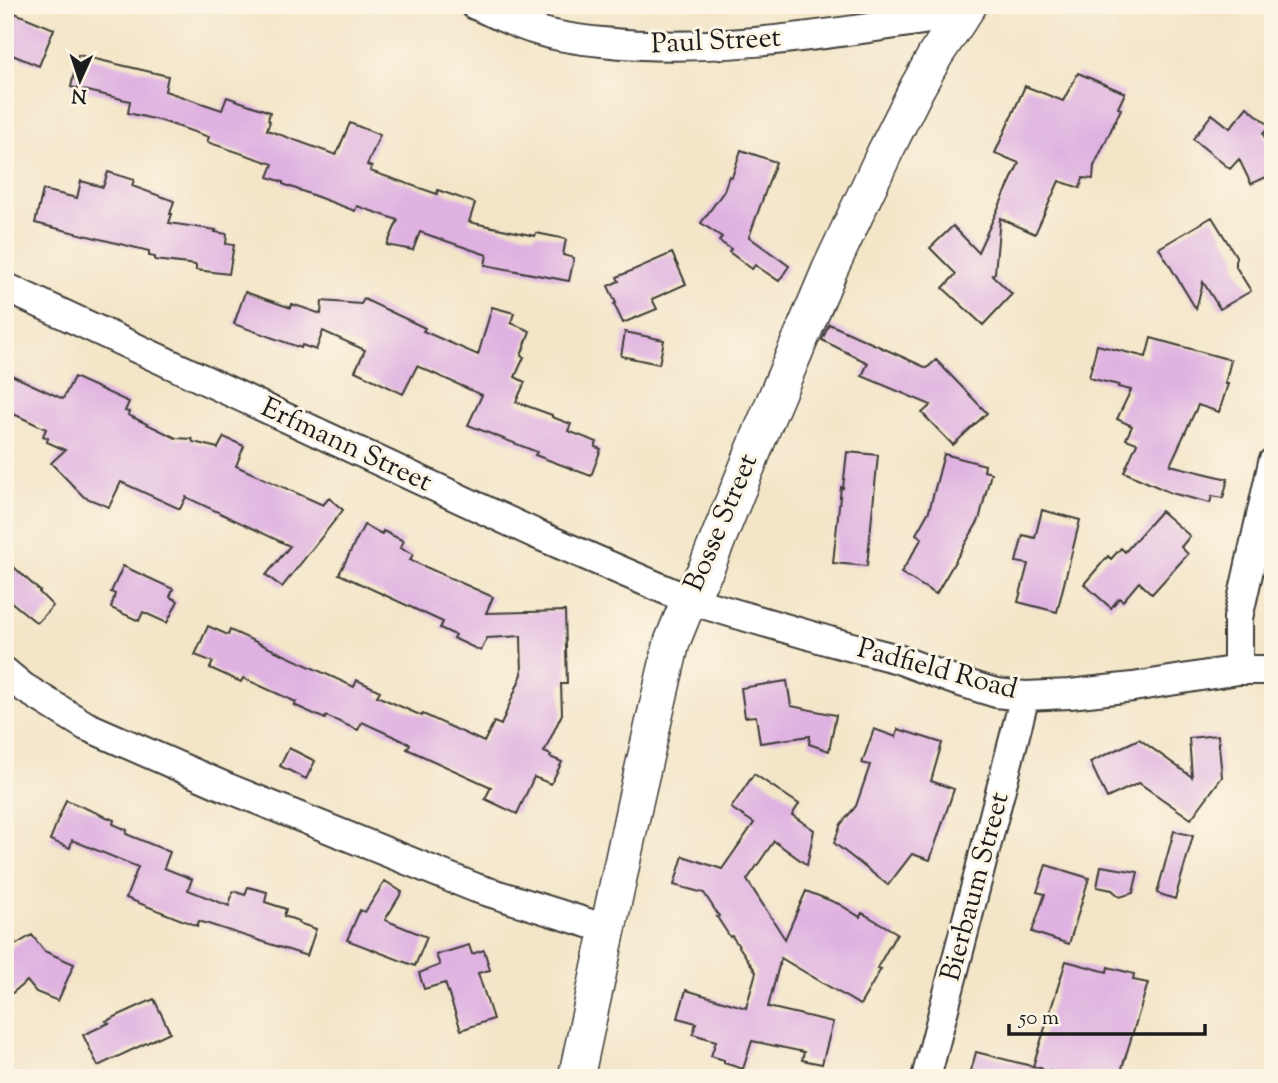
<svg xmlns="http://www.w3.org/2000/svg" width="1278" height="1083" font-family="'Sorts Mill Goudy',serif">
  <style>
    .building { fill: #dfb2e1 }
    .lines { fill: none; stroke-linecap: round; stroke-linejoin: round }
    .minor-casing { stroke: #3c3a36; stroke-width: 32 }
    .tertiary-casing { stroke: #3c3a36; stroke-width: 38 }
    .minor { stroke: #fff; stroke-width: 28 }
    .tertiary { stroke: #fff; stroke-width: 35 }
    .labels { text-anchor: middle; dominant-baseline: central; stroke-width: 6; stroke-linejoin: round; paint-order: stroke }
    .street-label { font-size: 28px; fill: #1c1c1c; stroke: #fcf5e5 }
  </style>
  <rect width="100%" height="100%" fill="#fcf5e5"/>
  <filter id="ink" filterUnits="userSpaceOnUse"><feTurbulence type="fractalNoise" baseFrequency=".0143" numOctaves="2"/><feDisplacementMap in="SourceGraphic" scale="14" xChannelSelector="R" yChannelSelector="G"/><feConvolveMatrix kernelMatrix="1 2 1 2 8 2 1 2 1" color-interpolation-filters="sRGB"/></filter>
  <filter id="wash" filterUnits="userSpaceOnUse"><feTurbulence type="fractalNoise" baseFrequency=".00686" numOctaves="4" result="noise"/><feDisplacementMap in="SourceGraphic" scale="28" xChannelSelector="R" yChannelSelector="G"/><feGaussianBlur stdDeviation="1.57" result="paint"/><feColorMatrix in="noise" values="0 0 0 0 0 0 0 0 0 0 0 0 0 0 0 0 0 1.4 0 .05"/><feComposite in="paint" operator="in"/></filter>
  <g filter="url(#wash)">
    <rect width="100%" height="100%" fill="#f3e5c8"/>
    <g id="blocks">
      <path class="building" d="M 5,9 L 54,29 L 39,66 L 5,52 Z
        M 78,55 L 168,76 L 165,91 L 222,110 L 227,97 L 270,112 L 268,120 L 270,121 L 267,130 L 336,155 L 350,123 L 380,135 L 367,165 L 372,167 L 370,171 L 437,194 L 438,190 L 475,203 L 469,222 L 535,236 L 536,233 L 566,239 L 563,255 L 574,258 L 569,281 L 485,265 L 487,255 L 420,232 L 413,250 L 387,245 L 398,220 L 357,206 L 355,211 L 283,184 L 283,182 L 268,177 L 273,164 L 207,142 L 209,137 L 162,121 L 128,113 L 130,101 L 71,87 Z
        M 1078,73 L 1125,93 L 1118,108 L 1121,109 L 1094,166 L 1093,179 L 1083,178 L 1080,188 L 1059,181 L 1035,234 L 1000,218 L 995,273 L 992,275 L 1012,294 L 983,325 L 943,288 L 956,274 L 930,248 L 953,226 L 978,252 L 1019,163 L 995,153 L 1025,86 L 1063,101 Z
        M 1247,107 L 1270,126 L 1263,134 L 1273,154 L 1273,174 L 1251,184 L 1239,159 L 1230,169 L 1193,139 L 1212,114 L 1230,128 Z
        M 741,150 L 776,162 L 749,237 L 789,266 L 779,281 L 755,265 L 752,269 L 729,252 L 731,249 L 719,241 L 722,237 L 701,223 L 724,191 L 729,176 L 732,177 Z
        M 108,172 L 134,180 L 132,186 L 174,201 L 170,214 L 172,214 L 169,223 L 216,230 L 215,232 L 227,234 L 226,244 L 234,245 L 229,274 L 196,270 L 196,265 L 155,260 L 155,257 L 149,256 L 149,251 L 35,223 L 43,190 L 77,198 L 81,181 L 103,187 Z
        M 1212,217 L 1236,256 L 1236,267 L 1251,291 L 1220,309 L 1203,282 L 1196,309 L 1159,248 Z
        M 672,253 L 686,284 L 652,299 L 657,309 L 623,323 L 614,304 L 616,303 L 608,286 L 619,281 L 617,277 Z
        M 245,292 L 291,308 L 292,304 L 321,314 L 322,301 L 361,304 L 364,299 L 425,328 L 423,331 L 478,355 L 492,307 L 514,313 L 511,323 L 530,331 L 521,356 L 524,357 L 515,377 L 525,382 L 516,402 L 552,415 L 552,417 L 571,424 L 568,431 L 597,442 L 595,447 L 601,449 L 591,476 L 535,455 L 537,452 L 468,425 L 482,395 L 417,366 L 403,394 L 355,371 L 365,350 L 323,331 L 316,350 L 302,345 L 301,348 L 234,324 Z
        M 829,324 L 927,368 L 936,360 L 987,413 L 953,445 L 922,413 L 931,405 L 862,376 L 868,363 L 822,340 Z
        M 625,332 L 664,340 L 659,364 L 621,356 Z
        M 1151,338 L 1231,360 L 1225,384 L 1228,384 L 1219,412 L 1198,405 L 1170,465 L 1228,479 L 1223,498 L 1212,496 L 1210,503 L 1171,493 L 1124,472 L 1137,443 L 1126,439 L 1132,426 L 1117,419 L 1131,390 L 1118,387 L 1119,385 L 1089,378 L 1097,345 L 1146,357 Z
        M 5,372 L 63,399 L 74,377 L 129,402 L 125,411 L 129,412 L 128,415 L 176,438 L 192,439 L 193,442 L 218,448 L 224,437 L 244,446 L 236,466 L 323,505 L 329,498 L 343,510 L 282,587 L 266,575 L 290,546 L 186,497 L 180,509 L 121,482 L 109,507 L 84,497 L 51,463 L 65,450 L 47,442 L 48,438 L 43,436 L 46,429 L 5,410 Z
        M 847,452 L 878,455 L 867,566 L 833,563 L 841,487 L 843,488 Z
        M 944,454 L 985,465 L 984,471 L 991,473 L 979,520 L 936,594 L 901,573 L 922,538 L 916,534 L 929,511 Z
        M 1042,510 L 1080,520 L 1057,612 L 1018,602 L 1028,564 L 1016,562 L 1023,535 L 1035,538 Z
        M 1161,511 L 1190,536 L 1181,547 L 1188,554 L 1152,594 L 1139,582 L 1123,601 L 1119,598 L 1111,608 L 1084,584 L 1108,556 L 1111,559 L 1121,548 L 1125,552 Z
        M 364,525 L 382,534 L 383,531 L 404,541 L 400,548 L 413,554 L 410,560 L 493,597 L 486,613 L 565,611 L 567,684 L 561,684 L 562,714 L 544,752 L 551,755 L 550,757 L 562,762 L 551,784 L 534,777 L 517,814 L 485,799 L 491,787 L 407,749 L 410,744 L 362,722 L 358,730 L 326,716 L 325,719 L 294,705 L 296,702 L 243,678 L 241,682 L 210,668 L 213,662 L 195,655 L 208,626 L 228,635 L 230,630 L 354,687 L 357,680 L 380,691 L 377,696 L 422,716 L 423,714 L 484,742 L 494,722 L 501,725 L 522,674 L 521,636 L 487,638 L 481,651 L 453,638 L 455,635 L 440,628 L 443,622 L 339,574 Z
        M 5,559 L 40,591 L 39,592 L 53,606 L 37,623 L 5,597 Z
        M 123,566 L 173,589 L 170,597 L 178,601 L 167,623 L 143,612 L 139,621 L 111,608 L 115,594 L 111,592 Z
        M 787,681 L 791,706 L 836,715 L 829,751 L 809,744 L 810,736 L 760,743 L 756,716 L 745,717 L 741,688 Z
        M 874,729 L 896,737 L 898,729 L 942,743 L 931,781 L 954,789 L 930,860 L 912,854 L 888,885 L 834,843 L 841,824 L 856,806 L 870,765 L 862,763 Z
        M 1218,735 L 1222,777 L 1191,819 L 1139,783 L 1107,798 L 1090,762 L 1139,739 L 1192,777 L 1189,738 Z
        M 289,748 L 315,761 L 306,779 L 280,766 Z
        M 754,774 L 799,804 L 792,815 L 814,830 L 807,865 L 774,841 L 747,880 L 785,939 L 806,891 L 839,904 L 860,917 L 862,913 L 897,933 L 877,968 L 881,969 L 860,1005 L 781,958 L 768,1007 L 833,1022 L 822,1064 L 802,1060 L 804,1052 L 752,1041 L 743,1069 L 724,1063 L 724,1060 L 711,1056 L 716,1041 L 693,1034 L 696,1023 L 678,1018 L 686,990 L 746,1008 L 756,972 L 732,936 L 730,937 L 717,917 L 719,916 L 704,893 L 674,885 L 683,856 L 722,869 L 754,823 L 731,808 Z
        M 66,800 L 114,820 L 113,824 L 127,830 L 126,834 L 170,852 L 164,868 L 192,879 L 188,890 L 229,906 L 233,891 L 245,895 L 248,887 L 267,892 L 265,902 L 286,909 L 284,916 L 299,921 L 298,923 L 316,929 L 307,956 L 199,921 L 197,926 L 126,898 L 138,867 L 72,840 L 70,848 L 50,840 Z
        M 1174,831 L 1193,836 L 1175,899 L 1157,893 Z
        M 1046,865 L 1089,878 L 1069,944 L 1032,932 L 1045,894 L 1037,892 Z
        M 1101,866 L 1138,872 L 1133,893 L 1120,897 L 1112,890 L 1097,887 Z
        M 385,881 L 402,892 L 385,920 L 427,937 L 415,966 L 347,940 L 360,910 L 365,912 Z
        M 32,935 L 44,951 L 74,964 L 58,1001 L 36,992 L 27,981 L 5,999 L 5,951 Z
        M 469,945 L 472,954 L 484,950 L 490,970 L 478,973 L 493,1019 L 461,1030 L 445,983 L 424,989 L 419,973 L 440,965 L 436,955 Z
        M 1066,961 L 1107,972 L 1108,967 L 1134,974 L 1133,980 L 1148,983 L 1119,1078 L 1073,1078 L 1049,1071 L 1048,1078 L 969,1078 L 976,1052 L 1043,1069 L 1033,1066 Z
        M 154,999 L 170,1032 L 98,1066 L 83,1035 L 109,1023 L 106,1021 Z"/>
    </g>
  </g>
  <g filter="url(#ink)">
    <use href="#blocks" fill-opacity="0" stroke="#3c3a36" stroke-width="2"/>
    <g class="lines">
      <g class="minor-casing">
        <path id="minor" d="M 475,5 C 496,14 517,25 539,31 C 559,37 581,40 602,42 C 720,55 846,31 963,14
          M 5,287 L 536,534 L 689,600 L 829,641 L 898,659 L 954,680 L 996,693 L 1025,696 L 1070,694 L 1133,687 L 1238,670 L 1273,670
          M 1238,670 L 1238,618 L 1273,462
          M 5,672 L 23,687 L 86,726 L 228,788 L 476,888 L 607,929
          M 926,1078 L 1025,696"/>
      </g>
      <g class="tertiary-casing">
        <path id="tertiary" d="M 576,1078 L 636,798 L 672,642 L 689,600 L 706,569 L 762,430 L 830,269 L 885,152 L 917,88 L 936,54 L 969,5"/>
      </g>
      <use href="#minor" class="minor"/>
      <use href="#tertiary" class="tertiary"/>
    </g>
  </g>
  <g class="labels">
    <g class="street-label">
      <text transform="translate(716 42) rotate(-3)">Paul Street</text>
      <text transform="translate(346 446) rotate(25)">Erfmann Street</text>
      <text transform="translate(722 523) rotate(-67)">Bosse Street</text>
      <text transform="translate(937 670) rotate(15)">Padfield Road</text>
      <text transform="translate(976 887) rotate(-75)">Bierbaum Street</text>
    </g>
  </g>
  <rect width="1278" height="1083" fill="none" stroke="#fcf5e5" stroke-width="28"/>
  <g transform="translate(80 80) rotate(183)" stroke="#fcf5e5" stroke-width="5" paint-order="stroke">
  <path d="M0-5L12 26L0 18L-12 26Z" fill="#1c1c1c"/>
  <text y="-10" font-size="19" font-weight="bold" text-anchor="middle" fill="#1c1c1c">N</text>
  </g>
  <path d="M1009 1024v10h196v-10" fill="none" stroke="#1c1c1c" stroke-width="3.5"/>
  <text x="1019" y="1024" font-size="21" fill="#1c1c1c" stroke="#fcf5e5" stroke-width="5" paint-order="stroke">50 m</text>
</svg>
